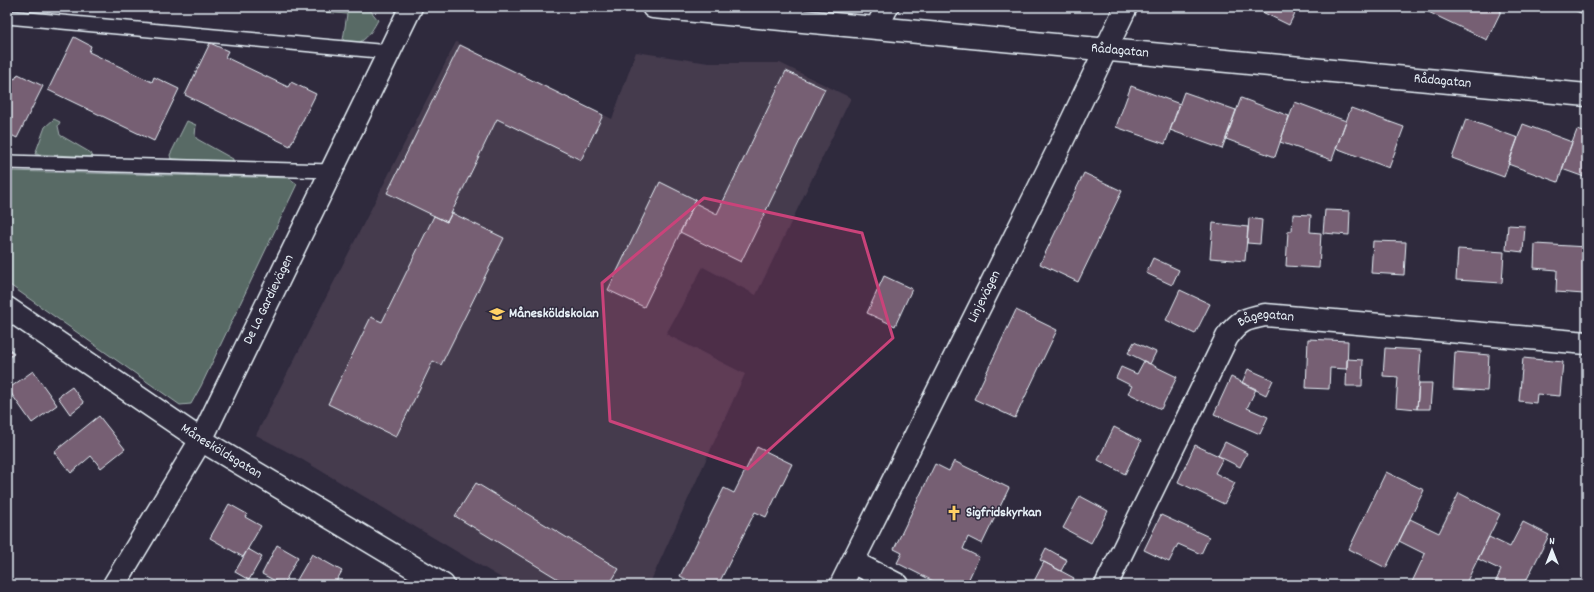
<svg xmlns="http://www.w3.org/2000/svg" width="1594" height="592" font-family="Dekko,sans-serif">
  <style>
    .built { fill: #443a4d }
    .green { fill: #586b65; stroke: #a0aeae }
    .building { fill: #765f73; stroke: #e8f1f8 }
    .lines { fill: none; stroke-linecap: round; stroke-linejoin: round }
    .service-casing { stroke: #e8f1f8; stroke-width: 16 }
    .minor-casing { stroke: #e8f1f8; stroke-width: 25 }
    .service { stroke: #2f2a3d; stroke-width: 13 }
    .minor { stroke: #2f2a3d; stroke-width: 22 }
    .marked { fill: #ca437a; fill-opacity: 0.2; stroke: #ca437a; stroke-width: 3; stroke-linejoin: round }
    .labels { text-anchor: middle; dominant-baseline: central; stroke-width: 3; stroke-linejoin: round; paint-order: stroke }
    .street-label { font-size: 14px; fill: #e8f1f8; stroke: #2f2a3d }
    .poi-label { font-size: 14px; font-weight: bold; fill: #e8f1f8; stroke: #2f2a3d; text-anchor: start }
  </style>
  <rect width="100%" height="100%" fill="#2f2a3d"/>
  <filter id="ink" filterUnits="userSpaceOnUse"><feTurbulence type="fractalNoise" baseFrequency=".025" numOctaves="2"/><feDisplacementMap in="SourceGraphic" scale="8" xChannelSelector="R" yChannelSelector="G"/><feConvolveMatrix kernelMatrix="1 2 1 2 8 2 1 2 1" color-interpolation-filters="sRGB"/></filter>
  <g filter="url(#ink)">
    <path class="built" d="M 456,42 L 612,119 L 636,52 L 709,63 L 780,63 L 851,98 L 756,295 L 703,267 L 666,334 L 745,374 L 649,585 L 513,585 L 301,459 L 256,435 Z"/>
    <path class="green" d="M 263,7 L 341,7 L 370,10 L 378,20 C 370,35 360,50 343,40 L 347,14 Z
      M 54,119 L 60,122 L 58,126 L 60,135 L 91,153 L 93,157 L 35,154 L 45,127 Z
      M 187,121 L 196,125 L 195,136 L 197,139 L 233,159 L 233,162 L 171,159 L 170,155 Z
      M 7,171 L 289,178 L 297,184 L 201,386 L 191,404 L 180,405 L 7,283 Z"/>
    <path class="building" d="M 1252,7 L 1298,7 L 1289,25 Z
      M 1418,7 L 1503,7 L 1487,40 Z
      M 1575,7 L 1587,7 L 1587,16 L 1574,10 Z
      M 74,37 L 91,46 L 89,52 L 152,82 L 154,77 L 179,89 L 154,141 L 48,90 Z
      M 210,43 L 228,51 L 225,57 L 288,87 L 291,82 L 316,94 L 290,146 L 185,95 Z
      M 460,45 L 603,115 L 581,160 L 497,119 L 447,222 L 387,193 Z
      M 786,71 L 825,89 L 741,262 L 680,232 L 695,203 L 717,214 Z
      M 18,74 L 43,86 L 17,138 L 7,133 L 7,75 L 15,79 Z
      M 1131,86 L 1180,104 L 1165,144 L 1116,127 Z
      M 1184,92 L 1236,110 L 1222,149 L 1170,130 Z
      M 1241,98 L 1289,116 L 1275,157 L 1226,139 Z
      M 1295,102 L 1346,121 L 1332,160 L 1280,142 Z
      M 1351,108 L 1404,127 L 1389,168 L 1336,148 Z
      M 1466,119 L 1518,138 L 1504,177 L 1452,158 Z
      M 1523,124 L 1572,142 L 1558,182 L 1508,164 Z
      M 1577,130 L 1587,133 L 1587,178 L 1562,169 Z
      M 1084,173 L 1122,191 L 1078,282 L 1040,264 Z
      M 660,182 L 696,200 L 644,307 L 608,290 Z
      M 1325,210 L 1350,211 L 1349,235 L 1323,233 Z
      M 452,213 L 504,238 L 441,365 L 433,361 L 396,437 L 328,404 L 371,317 L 382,322 L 434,216 L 447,222 Z
      M 1293,214 L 1311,215 L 1310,232 L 1321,233 L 1319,268 L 1286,266 L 1288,231 L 1292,231 Z
      M 1249,218 L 1262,220 L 1260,244 L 1247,243 Z
      M 1213,223 L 1248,227 L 1245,261 L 1210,258 Z
      M 1508,225 L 1525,226 L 1523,252 L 1506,250 Z
      M 1373,241 L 1406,242 L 1404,275 L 1371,273 Z
      M 1535,244 L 1587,247 L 1584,294 L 1556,292 L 1557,270 L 1534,268 Z
      M 1458,249 L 1504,252 L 1502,283 L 1456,280 Z
      M 1153,258 L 1179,270 L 1172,285 L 1146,273 Z
      M 884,276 L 912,289 L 895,326 L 867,313 Z
      M 1180,290 L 1210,304 L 1195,334 L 1166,320 Z
      M 1016,310 L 1057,330 L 1015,418 L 974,399 Z
      M 1308,339 L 1348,341 L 1347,369 L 1330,368 L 1329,389 L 1306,388 Z
      M 1134,342 L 1156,352 L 1150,364 L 1128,353 Z
      M 7,345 L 14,354 L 7,359 Z
      M 1385,348 L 1421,350 L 1417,409 L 1396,407 L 1398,377 L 1383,376 Z
      M 1455,352 L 1489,355 L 1487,391 L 1453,389 Z
      M 1523,358 L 1563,362 L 1560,396 L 1537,394 L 1536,403 L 1519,401 Z
      M 1347,359 L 1363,360 L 1362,386 L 1346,386 Z
      M 1144,361 L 1177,377 L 1161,409 L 1128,393 L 1132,386 L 1116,378 L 1121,367 L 1137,374 Z
      M 1248,369 L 1273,380 L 1266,395 L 1242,383 Z
      M 33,371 L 57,405 L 32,423 L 8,389 Z
      M 1231,377 L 1256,389 L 1247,408 L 1268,417 L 1260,434 L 1214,414 Z
      M 1419,383 L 1432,383 L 1430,409 L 1417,409 Z
      M 72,387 L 84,403 L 70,414 L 58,397 Z
      M 99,416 L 125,449 L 101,468 L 91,456 L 71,473 L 54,452 Z
      M 1114,427 L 1141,441 L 1125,474 L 1098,460 Z
      M 1225,442 L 1247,453 L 1240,467 L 1218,456 Z
      M 1195,445 L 1223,458 L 1215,473 L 1235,483 L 1224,504 L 1178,482 Z
      M 757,447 L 792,464 L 766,517 L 755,512 L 718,585 L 698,585 L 680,576 L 724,488 L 734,493 Z
      M 954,461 L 1009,488 L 982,544 L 968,537 L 963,549 L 979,557 L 966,585 L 941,585 L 897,563 L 902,553 L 894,549 L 935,464 L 949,471 Z
      M 1386,472 L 1424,490 L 1386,568 L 1349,549 Z
      M 476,483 L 619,569 L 609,585 L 568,585 L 455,516 Z
      M 1459,493 L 1500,514 L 1465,585 L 1418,585 L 1412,582 L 1425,554 L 1399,541 L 1410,519 L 1439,533 Z
      M 1080,496 L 1108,511 L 1091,543 L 1063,528 Z
      M 229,504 L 247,514 L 245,517 L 261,526 L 243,557 L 210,538 Z
      M 1161,515 L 1209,537 L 1201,554 L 1178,544 L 1169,562 L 1144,550 Z
      M 1523,522 L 1549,535 L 1524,585 L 1494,585 L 1501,570 L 1478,559 L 1489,537 L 1510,547 Z
      M 277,545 L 298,557 L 283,585 L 262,574 Z
      M 1046,548 L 1067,560 L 1061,571 L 1040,560 Z
      M 248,549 L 262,557 L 249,580 L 235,572 Z
      M 312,554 L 342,571 L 334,585 L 294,585 Z
      M 1044,562 L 1074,578 L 1071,585 L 1032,585 Z"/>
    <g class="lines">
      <g class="service-casing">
        <path id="service" d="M 7,17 L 389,52
          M 7,162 L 331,171"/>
      </g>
      <g class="minor-casing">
        <g id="minor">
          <path id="s1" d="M 653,7 L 1587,95"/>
          <path d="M 877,27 L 887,7"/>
          <path id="s2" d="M 7,308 L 201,440 L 443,585"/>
          <path d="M 853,562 L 898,585"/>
          <path id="s3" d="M 114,585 L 201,440 L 411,7"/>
          <path id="s4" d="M 841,585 L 1057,152 L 1126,7"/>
          <path id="s5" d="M 1106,585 L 1227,337 C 1240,320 1245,319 1265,315 L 1587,343"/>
        </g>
      </g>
      <use href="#service" class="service"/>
      <use href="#minor" class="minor"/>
    </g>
  </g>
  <path class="marked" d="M 704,198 L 862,233 L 893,338 L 748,469 L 610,421 L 602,283 Z"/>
  <defs>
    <g id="school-bare" transform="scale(1.2)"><path d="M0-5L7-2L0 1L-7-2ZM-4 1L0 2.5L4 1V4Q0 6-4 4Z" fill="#ffd166" stroke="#2f2a3d" stroke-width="2.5" paint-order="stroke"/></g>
    <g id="church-bare" transform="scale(1.2)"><path d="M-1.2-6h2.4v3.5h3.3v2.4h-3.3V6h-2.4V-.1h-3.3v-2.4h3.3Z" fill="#ffd166" stroke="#2f2a3d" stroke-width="2.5" paint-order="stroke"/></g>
  </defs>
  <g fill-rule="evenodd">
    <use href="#school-bare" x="497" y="314"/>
    <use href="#church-bare" x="954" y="513"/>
  </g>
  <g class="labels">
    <g class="street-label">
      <text stroke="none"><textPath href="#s1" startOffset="469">Rådagatan</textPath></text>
      <text stroke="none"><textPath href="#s1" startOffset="793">Rådagatan</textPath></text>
      <text stroke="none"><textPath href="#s4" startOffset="322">Linjevägen</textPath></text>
      <text stroke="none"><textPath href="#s3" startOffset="325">De La Gardievägen</textPath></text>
      <text stroke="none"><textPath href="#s5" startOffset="322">Bågegatan</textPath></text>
      <text stroke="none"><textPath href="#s2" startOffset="258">Månesköldsgatan</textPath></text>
    </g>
    <g class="poi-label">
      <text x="509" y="314">Månesköldskolan</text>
      <text x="966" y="513">Sigfridskyrkan</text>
    </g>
  </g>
  <rect width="1594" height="592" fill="none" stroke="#2f2a3d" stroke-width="24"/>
  <rect x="12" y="12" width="1570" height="568" fill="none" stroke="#e8f1f8" stroke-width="1.5" filter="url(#ink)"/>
  <g transform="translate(1552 550)" stroke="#2f2a3d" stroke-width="3" paint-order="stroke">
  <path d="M0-3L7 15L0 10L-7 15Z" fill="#e8f1f8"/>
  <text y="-6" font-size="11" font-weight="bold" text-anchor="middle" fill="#e8f1f8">N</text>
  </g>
</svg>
